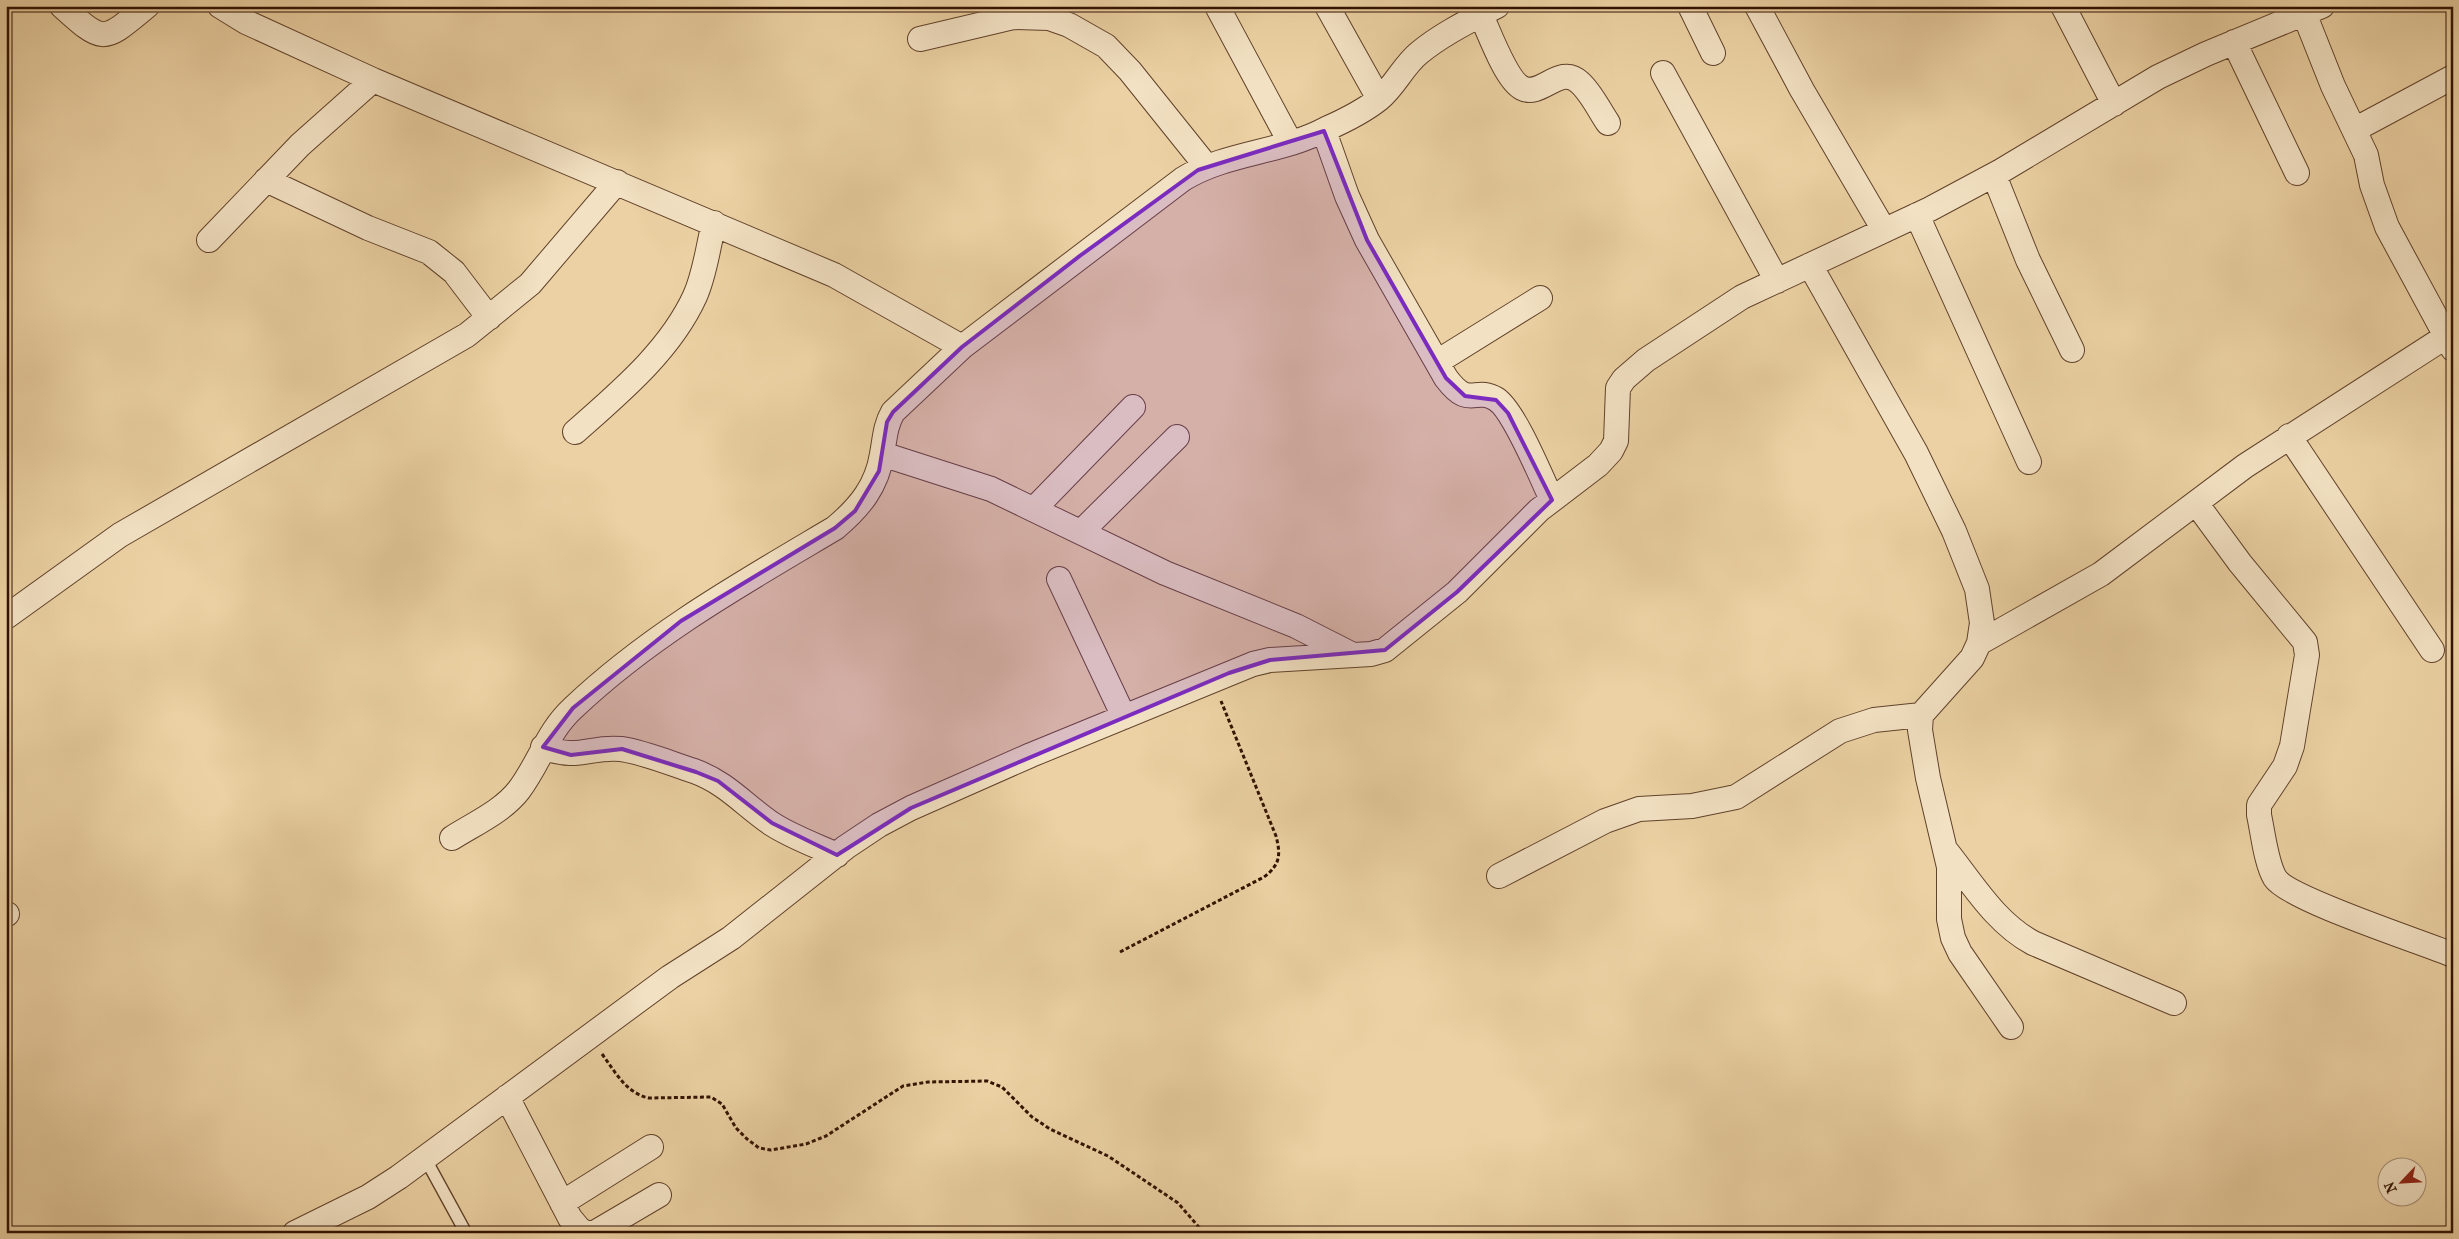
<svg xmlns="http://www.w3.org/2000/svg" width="2459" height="1239" font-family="'IM FELL French Canon',serif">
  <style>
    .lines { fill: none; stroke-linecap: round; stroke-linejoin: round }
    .lane-casing { stroke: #61422a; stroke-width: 14 }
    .street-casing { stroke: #61422a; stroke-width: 26 }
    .path { stroke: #331202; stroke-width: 3; stroke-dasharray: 4 2.5; stroke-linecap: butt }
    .lane { stroke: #f2e1c3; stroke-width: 11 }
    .street { stroke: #f2e1c3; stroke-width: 24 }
    .marked { fill: #7b2cbf; fill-opacity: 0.2; stroke: #7b2cbf; stroke-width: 4; stroke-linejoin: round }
  </style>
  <rect width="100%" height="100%" fill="#ebd1a3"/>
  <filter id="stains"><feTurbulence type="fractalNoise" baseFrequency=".004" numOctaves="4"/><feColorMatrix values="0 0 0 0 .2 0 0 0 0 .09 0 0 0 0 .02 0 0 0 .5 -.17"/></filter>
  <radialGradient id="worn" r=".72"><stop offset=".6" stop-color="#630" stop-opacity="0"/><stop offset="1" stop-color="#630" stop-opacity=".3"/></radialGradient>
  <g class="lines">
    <g class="lane-casing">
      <path id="lane" d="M 425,1158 L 466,1233"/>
    </g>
    <g class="street-casing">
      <path id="street" d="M 62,6 C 105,45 103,42 147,6
        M 220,6 L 246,22 L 373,80 L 834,275 L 962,347 L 1183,179 C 1227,152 1281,153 1326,129 C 1344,121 1364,111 1379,99 C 1395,86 1403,66 1419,53 C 1442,34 1471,20 1497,6
        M 1217,6 L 1290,142
        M 1327,6 L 1379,99
        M 1690,6 L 1713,53
        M 1757,6 L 1802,90 L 1884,230
        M 2063,6 L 2114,104
        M 2304,13 L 2333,86 L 2366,155 L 2372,185 L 2387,227 L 2453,349
        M 1481,15 C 1489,32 1506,80 1522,88 C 1541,98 1560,64 1579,82 C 1591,92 1599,110 1608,123
        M 920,39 L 1013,17 L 1049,18 L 1069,25 L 1106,46 L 1130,71 L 1207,167
        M 2234,42 L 2297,173
        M 1663,73 L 1777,281
        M 2354,130 L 2453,77
        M 1324,131 L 1347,196 L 1367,240 L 1446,378 C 1470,410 1474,386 1496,399 C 1514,410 1542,479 1552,500
        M 1994,175 L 2028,260 L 2072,350
        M 266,180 L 368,228 L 429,252 L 454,272 L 489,318
        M 1917,215 L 2029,462
        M 209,240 L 300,145 L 373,80
        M 1810,265 L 1916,453 L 1954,531 L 1977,589 L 1982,623 L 1979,643 L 1972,658 L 1921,715 L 1920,730 L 1928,778 L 1949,867 L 1949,919 L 1953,938 L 1960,953 L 2011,1027
        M 1437,362 L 1540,298
        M 575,432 C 619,393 670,351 695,296 C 705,274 708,247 714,223
        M 2289,436 L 2432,650
        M 882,454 L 991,489 L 1165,573 L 1296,626 L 1351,654
        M 2196,503 L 2240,563 L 2305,642 L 2307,655 L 2292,746 L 2285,766 L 2259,805 L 2259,815 C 2263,833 2266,863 2275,878 C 2288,899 2422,942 2453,955
        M 1034,509 L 1133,407
        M 1081,532 L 1177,437
        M 1059,579 L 1124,717
        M 6,617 L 120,535 L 467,335 L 530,284 L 617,182
        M 1979,643 L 2101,574 L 2245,466 L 2453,332
        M 543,747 C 579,761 589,746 621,749 C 643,752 672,764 694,771 C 727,783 744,805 772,824 C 792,837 815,845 837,855
        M 452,838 C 474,824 503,811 519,790 C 540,762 547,732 573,708 C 651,634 744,582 835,528 C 860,507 877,486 882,454 C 885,438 885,426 893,412 L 962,347
        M 1948,853 C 1974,886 1996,923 2033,943 L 2174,1003
        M 1499,876 L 1605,821 L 1639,809 L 1692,806 L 1736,797 L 1840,731 L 1874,720 L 1921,715
        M 6,914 L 7,914
        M 507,1097 L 570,1218 L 580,1230 L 587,1233
        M 562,1203 L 651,1147
        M 295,1233 L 368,1197 L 399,1177 L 670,977 L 731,938 L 846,847 L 879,825 L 911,808 L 1031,755 L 1253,664 L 1270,660 L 1371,654 L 1385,650 L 1457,592 L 1539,510 L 1598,465 L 1611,451 L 1616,441 L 1618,388 L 1624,379 L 1646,360 L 1742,297 L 1930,209 L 2001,171 L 2158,77 L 2206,54 L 2322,6
        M 590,1233 L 596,1232 L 659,1195"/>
    </g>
    <path class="path" d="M 1120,952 L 1264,877 C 1280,865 1281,855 1276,836 L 1221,701
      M 602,1054 C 616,1073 626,1093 649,1098 L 711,1097 L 722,1104 L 736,1128 L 747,1139 L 759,1148 L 771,1150 L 806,1144 L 826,1136 L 903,1086 L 928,1082 L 987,1081 L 1002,1087 L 1032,1117 L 1050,1129 L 1108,1156 L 1178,1203 L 1204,1233"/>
    <use href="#lane" class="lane"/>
    <use href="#street" class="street"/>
  </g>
  <path class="marked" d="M 1324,131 L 1367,240 L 1446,378 L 1465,396 L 1496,400 L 1508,413 L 1552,500 L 1457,592 L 1385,650 L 1270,660 L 1229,673 L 911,808 L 837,855 L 772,823 L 718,781 L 696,772 L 622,749 L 571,755 L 543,747 L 573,708 L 681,621 L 835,528 L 855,511 L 879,471 L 887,422 L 893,412 L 962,347 L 1081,255 L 1198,170 Z"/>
  <rect width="2459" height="1239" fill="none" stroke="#ebd1a3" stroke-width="25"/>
  <rect x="8" y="8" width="2444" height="1224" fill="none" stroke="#331202" stroke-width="2.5"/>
  <rect x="12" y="12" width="2434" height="1214" fill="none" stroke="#331202"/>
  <g transform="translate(2402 1182) rotate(245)"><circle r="24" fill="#f2e1c3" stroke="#a68e76"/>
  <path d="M0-4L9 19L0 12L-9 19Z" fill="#8f2418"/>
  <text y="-8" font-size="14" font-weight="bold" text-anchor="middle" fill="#331202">N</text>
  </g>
  <rect width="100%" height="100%" filter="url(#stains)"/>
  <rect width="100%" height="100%" fill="url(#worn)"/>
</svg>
